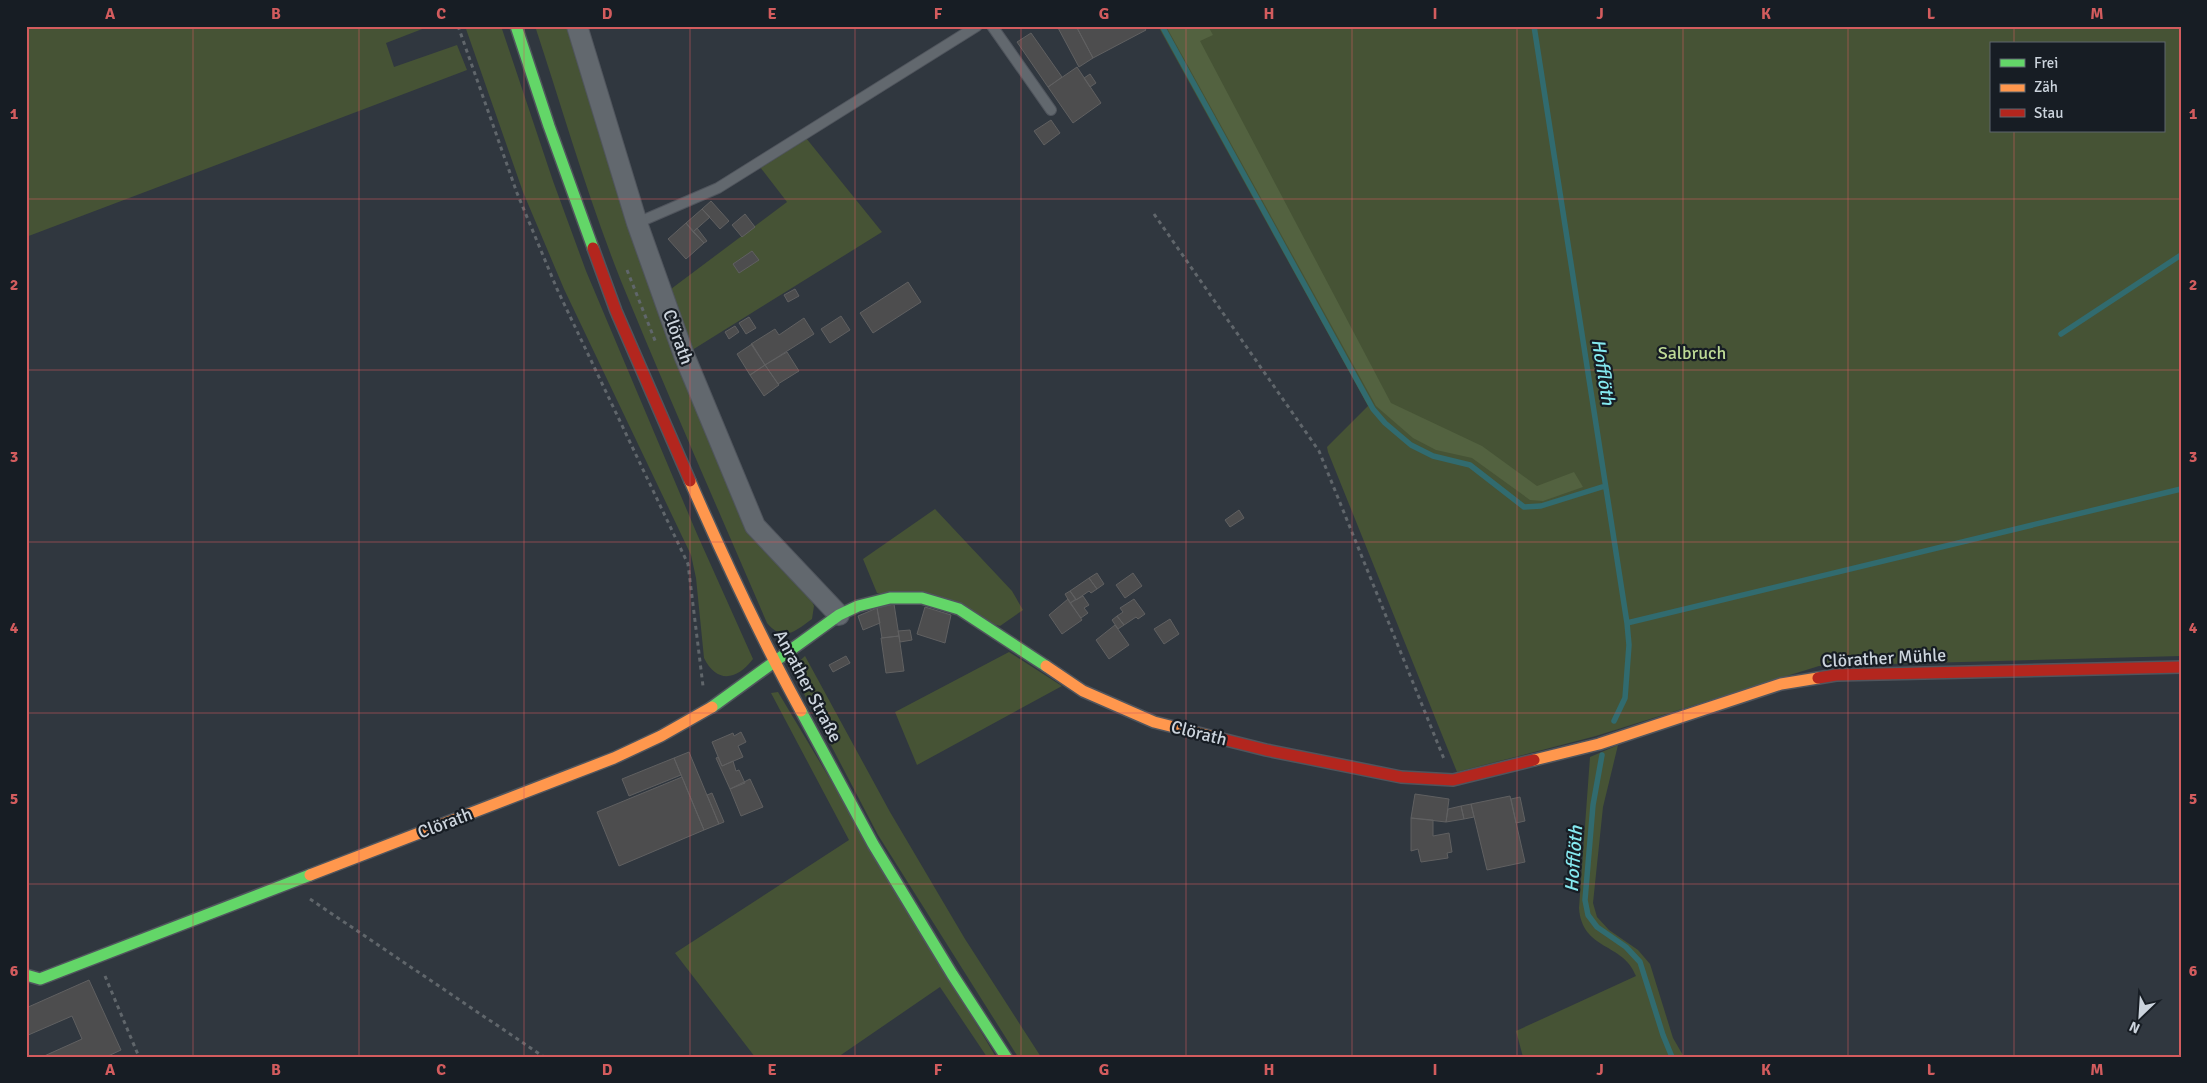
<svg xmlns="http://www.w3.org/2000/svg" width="2207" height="1083" font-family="Signika,sans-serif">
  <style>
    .green { fill: #465335; fill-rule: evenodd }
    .forest { fill: #536240 }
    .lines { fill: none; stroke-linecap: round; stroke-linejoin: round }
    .stream { stroke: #316b6f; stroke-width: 5.5 }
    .building { fill: #4d4d4e; stroke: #606061 }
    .lane-casing { stroke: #50555d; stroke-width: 12 }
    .street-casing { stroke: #50555d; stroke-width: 22 }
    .fast-casing { stroke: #50555d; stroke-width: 14 }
    .slow-casing { stroke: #50555d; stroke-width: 14 }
    .jam-casing { stroke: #50555d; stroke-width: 14 }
    .path { stroke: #60666b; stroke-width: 3; stroke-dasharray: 4 4; stroke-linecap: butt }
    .lane { stroke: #62686e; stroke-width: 10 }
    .street { stroke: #62686e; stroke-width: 20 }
    .fast { stroke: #63d668; stroke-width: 11 }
    .slow { stroke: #ff974d; stroke-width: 11 }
    .jam { stroke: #b3261e; stroke-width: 11 }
    .grid { fill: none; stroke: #d35c5e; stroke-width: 1; stroke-opacity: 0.55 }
    .labels { text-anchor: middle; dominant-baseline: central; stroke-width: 4.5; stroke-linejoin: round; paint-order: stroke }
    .street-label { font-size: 18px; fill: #ccd4dd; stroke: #171d24 }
    .park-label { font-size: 18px; fill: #beda96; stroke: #171d24 }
    .water-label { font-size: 19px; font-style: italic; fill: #85e9f0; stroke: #171d24 }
    .neatline { fill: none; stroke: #d35c5e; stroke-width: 2 }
    .grid-label { font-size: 16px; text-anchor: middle; font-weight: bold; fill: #d35c5e }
  </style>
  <rect width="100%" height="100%" fill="#30373f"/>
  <path class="green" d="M 26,26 L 430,26 L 386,43 L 394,67 L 457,45 L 467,70 L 26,237 Z
    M 465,26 L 501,26 L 553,181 L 586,271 L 697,534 L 753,659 C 737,680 717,684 704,658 L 696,578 L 691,555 L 564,289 L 523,192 Z
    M 535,26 L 572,26 L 719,458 L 809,595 L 814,606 L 812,619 C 795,631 784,643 767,623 C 718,509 668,396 621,281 C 588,198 563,111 535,26 Z
    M 1158,26 L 2181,26 L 2181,656 L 1819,666 L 1596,736 L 1457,772 L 1328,452 L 1327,447 L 1368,406 ZM 1991,44 L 2163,44 L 2163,131 L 1991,131 Z
    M 806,138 L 882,232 L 689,352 L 667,292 L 787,202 L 760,167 Z
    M 935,509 L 1012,591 L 1023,610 L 1000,626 L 877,593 L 863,559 Z
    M 1009,652 L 1062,686 L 917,765 L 895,712 Z
    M 805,656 L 890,812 L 965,939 L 1041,1057 L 1018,1057 L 878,835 L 791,669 Z
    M 778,692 L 996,1057 L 987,1057 L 940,987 L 838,1057 L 755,1057 L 675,953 L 849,840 L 771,693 Z
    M 1618,745 L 1603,807 L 1593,903 L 1597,917 L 1609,930 L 1638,950 L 1650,964 L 1673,1038 L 1684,1057 L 1523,1057 L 1516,1031 L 1636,976 C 1623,942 1582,951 1579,908 L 1590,757 Z"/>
  <path class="forest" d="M 1166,26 L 1208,26 L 1213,35 L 1200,41 L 1391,403 L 1482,446 L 1537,486 L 1574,472 L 1583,487 L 1543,501 L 1530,500 L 1472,458 L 1436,450 L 1413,438 L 1376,406 Z"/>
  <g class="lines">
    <path class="stream" d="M 1162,26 L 1373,409 L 1385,423 L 1411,445 L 1433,456 L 1470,465 L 1524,507 L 1541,506 L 1605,486
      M 1534,26 L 1627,623 L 1629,645 L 1625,698 L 1614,721
      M 2061,334 L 2181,255
      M 1627,623 L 2181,489
      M 1602,755 L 1593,805 L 1585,900 L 1588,915 L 1597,927 L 1626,947 L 1640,962 L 1663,1035 L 1672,1057"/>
  </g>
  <path class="building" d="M 1057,26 L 1076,26 L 1093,58 L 1079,67 Z
    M 1076,26 L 1143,26 L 1146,30 L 1093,58 Z
    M 1031,33 L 1062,77 L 1048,87 L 1017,42 Z
    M 1077,67 L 1101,103 L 1073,123 L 1048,87 Z
    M 1090,74 L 1096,83 L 1090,87 L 1084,78 Z
    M 1051,120 L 1060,133 L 1044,145 L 1034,131 Z
    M 711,201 L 729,221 L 720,229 L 702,209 Z
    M 702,209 L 710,217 L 693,232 L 686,223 Z
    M 745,214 L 755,227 L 742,237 L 732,225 Z
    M 686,223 L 704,243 L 686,259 L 668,239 Z
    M 697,228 L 707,241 L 704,243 L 693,232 Z
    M 752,251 L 759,260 L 739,273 L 733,264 Z
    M 908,282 L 921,302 L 873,333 L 860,313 Z
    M 795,289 L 799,296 L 788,302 L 784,295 Z
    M 841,316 L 850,330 L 830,343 L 821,329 Z
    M 749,317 L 756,328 L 746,334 L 739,323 Z
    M 804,318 L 814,334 L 765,365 L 751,344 L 775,329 L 779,335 Z
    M 735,326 L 739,332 L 729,339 L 725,332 Z
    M 752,344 L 765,365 L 750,375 L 737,354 Z
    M 787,352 L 799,371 L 778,384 L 765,365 Z
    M 765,365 L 779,385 L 764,396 L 750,375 Z
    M 1239,510 L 1244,518 L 1230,527 L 1225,520 Z
    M 1097,573 L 1104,584 L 1097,589 L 1089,578 Z
    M 1133,573 L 1142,586 L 1125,598 L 1116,585 Z
    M 1089,578 L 1097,589 L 1091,593 L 1089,591 L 1076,600 L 1070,591 Z
    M 1070,591 L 1076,599 L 1070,603 L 1065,594 Z
    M 1083,596 L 1089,605 L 1084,608 L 1088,613 L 1081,618 L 1070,603 Z
    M 1068,599 L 1082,620 L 1062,634 L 1049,615 Z
    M 1134,599 L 1145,614 L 1138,619 L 1136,617 L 1124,625 L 1117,616 L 1123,612 L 1120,608 Z
    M 894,604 L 899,636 L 882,638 L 877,608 Z
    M 925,607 L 951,615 L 945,643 L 917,634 Z
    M 877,608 L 880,623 L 863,630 L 858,616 Z
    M 1117,616 L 1124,625 L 1118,629 L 1112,620 Z
    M 1170,619 L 1179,634 L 1164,644 L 1154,629 Z
    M 1115,625 L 1129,645 L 1109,659 L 1096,640 Z
    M 910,630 L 912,640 L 900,642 L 898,631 Z
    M 899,636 L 904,671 L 886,673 L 881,638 Z
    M 846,656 L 850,663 L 833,672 L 829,665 Z
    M 741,732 L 746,742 L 738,746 L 743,757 L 722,766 L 712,742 L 733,733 L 734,736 Z
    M 689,752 L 719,824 L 704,830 L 674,758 Z
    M 718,757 L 722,766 L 733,761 L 736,771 L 739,770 L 745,783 L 730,789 L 716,758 Z
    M 674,758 L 681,775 L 629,796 L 622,779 Z
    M 682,777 L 704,830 L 619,866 L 597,812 Z
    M 750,779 L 763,807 L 741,816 L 730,789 Z
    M 712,793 L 724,822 L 719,824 L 707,795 Z
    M 1415,794 L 1449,799 L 1446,822 L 1411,818 Z
    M 1510,796 L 1525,862 L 1487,870 L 1471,804 Z
    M 1520,797 L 1525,821 L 1516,823 L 1511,799 Z
    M 1471,804 L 1474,817 L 1464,819 L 1461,806 Z
    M 1461,806 L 1464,819 L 1446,822 L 1448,809 Z
    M 1411,818 L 1433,820 L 1433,836 L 1449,833 L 1452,852 L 1447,853 L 1448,858 L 1421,862 L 1418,849 L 1411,851 Z
    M 89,980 L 121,1050 L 106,1057 L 42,1057 L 82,1039 L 72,1016 L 26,1036 L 26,1008 Z"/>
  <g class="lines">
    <g class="lane-casing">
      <path id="lane" d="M 992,26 L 1051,110
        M 637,223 L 718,188 L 977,26"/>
    </g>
    <g class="street-casing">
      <path id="street" d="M 577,26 L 637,223 L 684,355 L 755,526 L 839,615"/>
    </g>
    <g class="fast-casing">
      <path id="fast" d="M 516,26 L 549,126 L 593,248
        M 712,707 L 839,615 L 858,606 L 890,598 L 922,598 L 959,609 L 1046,666
        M 801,711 L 873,844 L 952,974 L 1006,1057
        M 26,975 L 40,979 L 310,875"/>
    </g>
    <g class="slow-casing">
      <path id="slow" d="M 690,481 C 724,559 760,636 801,711
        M 1046,666 L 1083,691 L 1154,722 L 1222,739
        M 1534,760 L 1599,744 L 1781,684 L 1818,678
        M 310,875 L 614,758 L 661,736 L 712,707"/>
    </g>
    <g class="jam-casing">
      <path id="jam" d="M 593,248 L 616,311 L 690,481
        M 1818,678 L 1836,675 L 2181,667
        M 1222,739 L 1266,750 L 1401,777 L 1453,780 L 1534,760"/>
    </g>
    <path class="path" d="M 458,26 L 517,193 L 557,289 L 688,564 L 703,686
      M 1154,214 L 1319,451 L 1444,759
      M 627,270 L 656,343
      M 310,899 L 544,1057
      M 105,976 L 139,1057"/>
    <use href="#lane" class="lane"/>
    <use href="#street" class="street"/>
    <use href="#fast" class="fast"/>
    <use href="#slow" class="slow"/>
    <use href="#jam" class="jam"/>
  </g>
  <path class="grid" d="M 193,26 L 193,1057M 359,26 L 359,1057M 524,26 L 524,1057M 690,26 L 690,1057M 855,26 L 855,1057M 1021,26 L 1021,1057M 1186,26 L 1186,1057M 1352,26 L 1352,1057M 1517,26 L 1517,1057M 1683,26 L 1683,1057M 1848,26 L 1848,1057M 2014,26 L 2014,44M 2014,131 L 2014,1057M 26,199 L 2181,199M 26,370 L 2181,370M 26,542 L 2181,542M 26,713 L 2181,713M 26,884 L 2181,884"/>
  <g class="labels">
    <g class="street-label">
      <text transform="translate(678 337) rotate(70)">Clörath</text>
      <text transform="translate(1884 658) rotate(-3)">Clörather Mühle</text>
      <text transform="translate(808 686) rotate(62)">Anrather Straße</text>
      <text transform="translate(1199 733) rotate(14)">Clörath</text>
      <text transform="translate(445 823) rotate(-21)">Clörath</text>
    </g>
    <g class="park-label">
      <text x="1692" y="353">Salbruch</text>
    </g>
    <g class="water-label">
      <text transform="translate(1603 372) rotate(81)">Hofflöth</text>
      <text transform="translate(1574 859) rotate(-86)">Hofflöth</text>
    </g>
  </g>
  <rect width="2207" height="1083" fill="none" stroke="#171d24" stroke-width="55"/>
  <rect x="1990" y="42" width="175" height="90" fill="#171d24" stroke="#5f666e"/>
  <rect x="2000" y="59" width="25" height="8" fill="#63d668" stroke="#5f666e"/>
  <text x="2034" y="68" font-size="15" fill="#ccd4dd">Frei</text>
  <rect x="2000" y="84" width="25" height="8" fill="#ff974d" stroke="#5f666e"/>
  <text x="2034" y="92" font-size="15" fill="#ccd4dd">Zäh</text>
  <rect x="2000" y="109" width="25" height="8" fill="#b3261e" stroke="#5f666e"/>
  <text x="2034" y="118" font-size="15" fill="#ccd4dd">Stau</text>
  <g transform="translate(2140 1016) rotate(205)" stroke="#171d24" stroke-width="4" paint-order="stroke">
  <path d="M0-4L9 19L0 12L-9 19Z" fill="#ccd4dd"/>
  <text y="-8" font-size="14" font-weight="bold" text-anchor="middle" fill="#ccd4dd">N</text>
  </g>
  <rect x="28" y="28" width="2152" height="1028" class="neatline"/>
  <g class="grid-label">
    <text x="110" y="19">A</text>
    <text x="276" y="19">B</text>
    <text x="441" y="19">C</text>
    <text x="607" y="19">D</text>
    <text x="772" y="19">E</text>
    <text x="938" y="19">F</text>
    <text x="1104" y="19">G</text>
    <text x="1269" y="19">H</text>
    <text x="1435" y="19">I</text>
    <text x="1600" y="19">J</text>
    <text x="1766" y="19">K</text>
    <text x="1931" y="19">L</text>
    <text x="2097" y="19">M</text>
    <text x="14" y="119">1</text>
    <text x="2193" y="119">1</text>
    <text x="14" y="290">2</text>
    <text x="2193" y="290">2</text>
    <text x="14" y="462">3</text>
    <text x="2193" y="462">3</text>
    <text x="14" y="633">4</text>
    <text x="2193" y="633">4</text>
    <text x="14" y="804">5</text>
    <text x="2193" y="804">5</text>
    <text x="14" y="976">6</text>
    <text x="2193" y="976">6</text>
    <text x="110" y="1075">A</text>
    <text x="276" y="1075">B</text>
    <text x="441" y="1075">C</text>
    <text x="607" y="1075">D</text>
    <text x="772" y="1075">E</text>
    <text x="938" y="1075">F</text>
    <text x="1104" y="1075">G</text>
    <text x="1269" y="1075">H</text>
    <text x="1435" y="1075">I</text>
    <text x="1600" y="1075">J</text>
    <text x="1766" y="1075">K</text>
    <text x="1931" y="1075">L</text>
    <text x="2097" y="1075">M</text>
  </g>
</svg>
